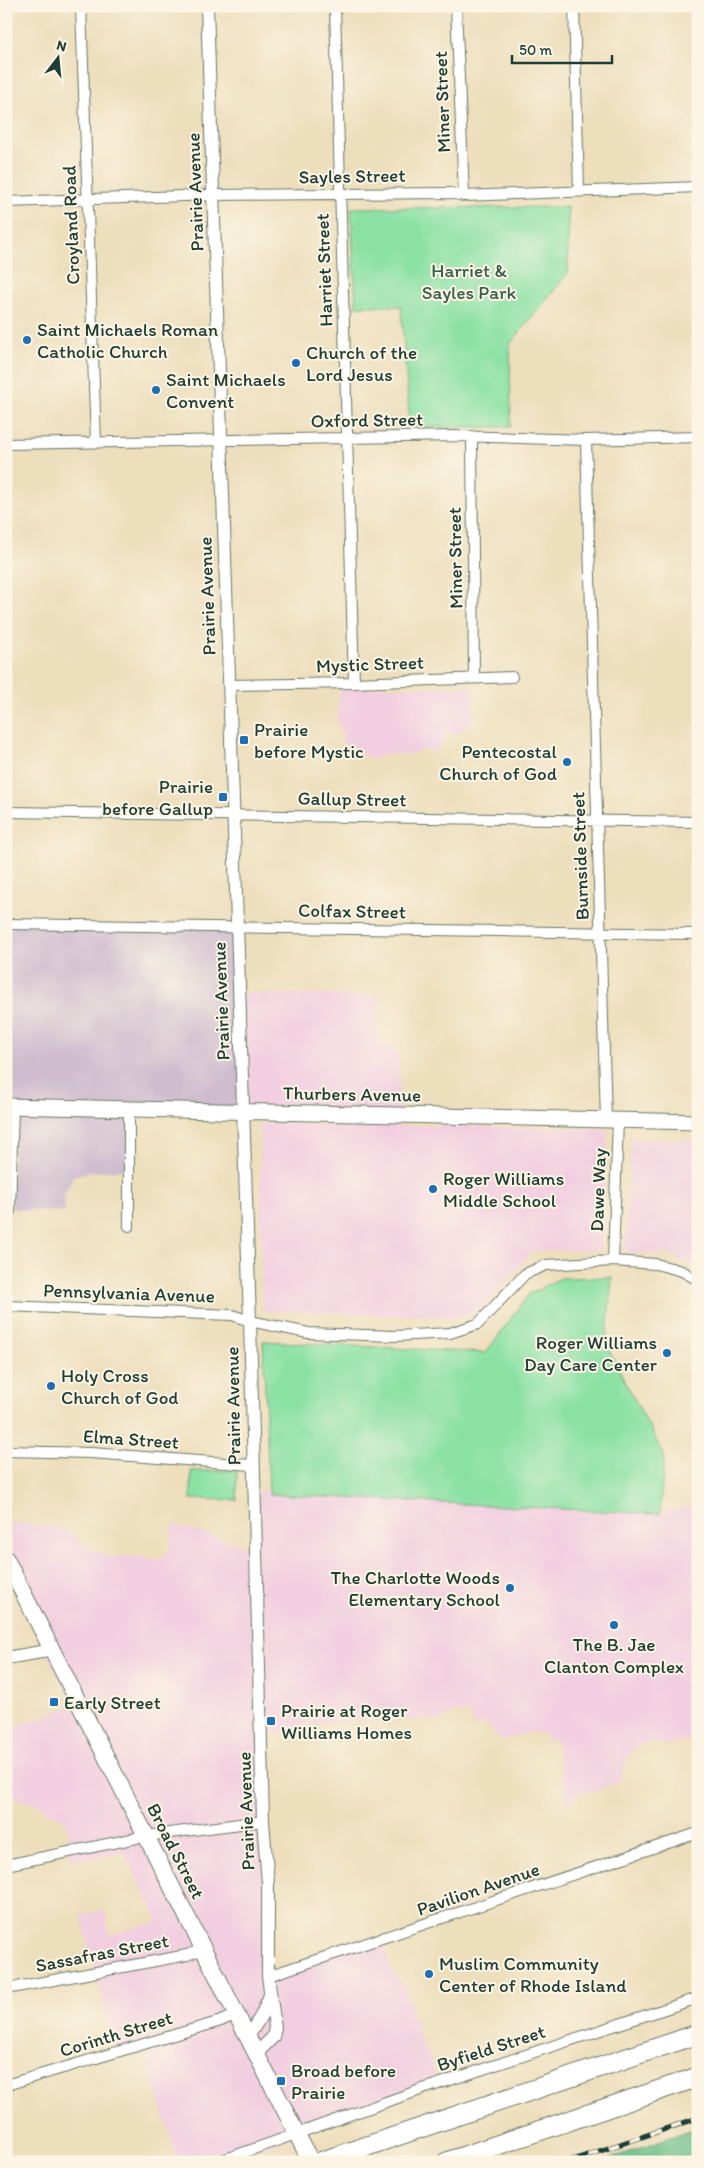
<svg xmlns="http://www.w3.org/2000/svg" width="704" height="2168" font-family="Itim,sans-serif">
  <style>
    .built { fill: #f2cfe0 }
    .industrial { fill: #cfbdcf }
    .green { fill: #8be1a4; stroke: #558f6c }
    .forest { fill: #70bf8a; stroke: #487e5f }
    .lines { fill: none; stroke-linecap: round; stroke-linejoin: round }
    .minor-casing { stroke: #677564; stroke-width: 12 }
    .tertiary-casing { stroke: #677564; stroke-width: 14 }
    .secondary-casing { stroke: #677564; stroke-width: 17 }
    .primary-casing { stroke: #677564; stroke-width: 18 }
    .motorway-casing { stroke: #677564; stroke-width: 21 }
    .minor { stroke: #fff; stroke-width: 10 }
    .tertiary { stroke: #fff; stroke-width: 12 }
    .secondary { stroke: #fff; stroke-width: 15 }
    .primary { stroke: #fff; stroke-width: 16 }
    .motorway { stroke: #fff; stroke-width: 19 }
    .rail-casing { stroke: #1f3d34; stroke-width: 5.5 }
    .rail { stroke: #fcf5e5; stroke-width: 4; stroke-dasharray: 11; stroke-linecap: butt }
    .poi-dot { fill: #1f6fb2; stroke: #fcf5e5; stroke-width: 2 }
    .labels { text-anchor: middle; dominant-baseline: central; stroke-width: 4; stroke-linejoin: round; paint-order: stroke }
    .street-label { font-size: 19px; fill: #1f3d34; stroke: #fcf5e5 }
    .park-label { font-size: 19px; fill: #355e4a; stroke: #fcf5e5 }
    .poi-label { font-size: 19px; fill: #1f3d34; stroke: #fcf5e5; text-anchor: start }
  </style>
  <rect width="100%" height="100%" fill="#fcf5e5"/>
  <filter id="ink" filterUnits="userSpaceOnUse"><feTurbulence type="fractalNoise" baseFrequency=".02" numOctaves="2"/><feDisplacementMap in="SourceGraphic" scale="10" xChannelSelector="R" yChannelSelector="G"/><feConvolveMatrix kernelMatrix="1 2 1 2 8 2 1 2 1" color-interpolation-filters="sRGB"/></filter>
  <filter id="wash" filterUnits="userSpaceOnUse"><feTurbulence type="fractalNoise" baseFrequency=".0096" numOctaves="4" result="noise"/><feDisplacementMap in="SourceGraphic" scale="20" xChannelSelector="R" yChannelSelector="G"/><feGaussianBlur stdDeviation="1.12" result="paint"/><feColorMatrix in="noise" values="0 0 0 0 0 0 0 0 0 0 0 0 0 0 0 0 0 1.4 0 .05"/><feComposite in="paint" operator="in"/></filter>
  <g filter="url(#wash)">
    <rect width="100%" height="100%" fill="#eddebc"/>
    <path class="built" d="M 351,687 L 472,687 L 474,689 L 474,717 L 468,727 L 455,733 L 446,732 L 438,752 L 424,749 L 413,754 L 384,754 L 376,759 L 349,751 L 342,742 L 343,735 L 337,719 L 340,689 Z
      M 238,993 L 380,996 L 376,1015 L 379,1043 L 399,1054 L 399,1116 L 246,1114 Z
      M 260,1123 L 608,1129 L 601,1250 L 532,1251 L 483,1307 L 456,1317 L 262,1310 Z
      M 631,1139 L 698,1140 L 698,1267 L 669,1254 L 625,1253 Z
      M 283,1489 L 654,1512 L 666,1512 L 684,1507 L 698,1509 L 698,1738 L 666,1745 L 648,1742 L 637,1746 L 628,1756 L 619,1782 L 605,1786 L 597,1791 L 578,1792 L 569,1802 L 566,1799 L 556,1741 L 550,1739 L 545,1740 L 545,1736 L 534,1731 L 503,1740 L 496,1736 L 489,1725 L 474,1725 L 469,1712 L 453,1712 L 442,1720 L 367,1720 L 307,1724 L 289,1733 L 263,1733 L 264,1974 L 383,1939 L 392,1972 L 408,1993 L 408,2001 L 412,2007 L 411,2015 L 416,2023 L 421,2044 L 429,2054 L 437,2083 L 223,2162 L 179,2162 L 144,2049 L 116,2055 L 81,1915 L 104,1910 L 110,1935 L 159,1921 L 124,1852 L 72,1861 L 67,1824 L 60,1816 L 46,1812 L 43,1807 L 6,1795 L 6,1730 L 74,1705 L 6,1571 L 6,1522 L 57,1528 L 70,1532 L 83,1545 L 109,1557 L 137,1557 L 161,1560 L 170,1550 L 173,1525 L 256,1549 L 256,1491 Z"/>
    <path class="industrial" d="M 6,924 L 234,927 L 242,1111 L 132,1112 L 126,1170 L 88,1172 L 73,1176 L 63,1197 L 65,1212 L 12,1209 L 14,1112 L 6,1109 Z"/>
    <path class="green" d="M 568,207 L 568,273 L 510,344 L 511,427 L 410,427 L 401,306 L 356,306 L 351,208 Z
      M 612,1277 L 606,1345 L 664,1455 L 660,1514 L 269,1494 L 263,1341 L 486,1353 L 528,1295 L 561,1278 Z
      M 191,1471 L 237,1471 L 237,1500 L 191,1499 Z"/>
    <path class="forest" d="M 698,2127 L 698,2154 L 673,2162 L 601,2162 Z"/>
  </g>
  <g filter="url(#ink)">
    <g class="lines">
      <g class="minor-casing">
        <path id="minor" d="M 81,6 L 96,443
          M 335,6 L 354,683
          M 456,6 L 464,196
          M 574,6 L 579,191
          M 6,202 L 214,195 L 450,193 L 464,196 L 698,187
          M 472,436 L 474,678
          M 586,440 L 606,1120
          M 6,444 L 457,436 L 586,440 L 698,437
          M 229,685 L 354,683 L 512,677
          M 6,812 L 698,822
          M 6,924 L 698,934
          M 10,1211 L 13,1106
          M 129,1226 L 129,1109
          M 613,1261 L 618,1120
          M 6,1306 L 232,1315 L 250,1321 L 308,1333 L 395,1336 L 450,1333 L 478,1324 L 525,1274 L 546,1265 L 613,1261 L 656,1264 L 682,1271 L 698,1280
          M 6,1451 L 91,1453 L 252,1465
          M 6,1865 L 146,1836 L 263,1821
          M 268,1976 L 698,1833
          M 6,1989 L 187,1955 L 203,1949
          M 6,2085 L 221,2021 L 236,2014
          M 217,2162 L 420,2090 L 698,1998"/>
      </g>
      <g class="tertiary-casing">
        <path id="tertiary" d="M 207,6 L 250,1321 L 263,1821 L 268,1883 L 268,1976 L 275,2027 L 273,2037 L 257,2053
          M 6,1658 L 53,1650
          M 249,2035 L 261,2016 L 270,1995"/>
      </g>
      <g class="secondary-casing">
        <path id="secondary" d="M 6,1106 L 698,1122"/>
      </g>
      <g class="primary-casing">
        <path id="primary" d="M 6,1559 L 311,2162"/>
      </g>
      <g class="motorway-casing">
        <path id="motorway" d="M 320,2162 L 698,2034
          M 447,2162 L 698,2077"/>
      </g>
      <use href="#minor" class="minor"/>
      <use href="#tertiary" class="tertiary"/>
      <use href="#secondary" class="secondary"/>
      <use href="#primary" class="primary"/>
      <use href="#motorway" class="motorway"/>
      <g class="rail-casing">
        <path id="rail" d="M 567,2162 L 698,2118"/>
      </g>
      <use href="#rail" class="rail"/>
    </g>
  </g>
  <g class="poi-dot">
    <circle cx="27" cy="340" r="5"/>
    <circle cx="296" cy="363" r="5"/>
    <circle cx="156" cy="390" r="5"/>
    <rect x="239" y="735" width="10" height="10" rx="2.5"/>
    <circle cx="567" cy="762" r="5"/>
    <rect x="218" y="792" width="10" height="10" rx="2.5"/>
    <circle cx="433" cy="1189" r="5"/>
    <circle cx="667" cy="1353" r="5"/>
    <circle cx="51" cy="1386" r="5"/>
    <circle cx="510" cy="1588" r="5"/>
    <circle cx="614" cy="1625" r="5"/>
    <rect x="49" y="1697" width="10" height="10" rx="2.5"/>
    <rect x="266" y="1716" width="10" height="10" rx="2.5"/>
    <circle cx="429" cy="1974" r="5"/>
    <rect x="276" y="2076" width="10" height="10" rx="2.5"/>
  </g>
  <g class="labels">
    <g class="street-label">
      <text transform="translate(442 102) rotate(-92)">Miner Street</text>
      <text transform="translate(352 176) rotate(-1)">Sayles Street</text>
      <text transform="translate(195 192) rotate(-92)">Prairie Avenue</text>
      <text transform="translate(71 225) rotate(-92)">Croyland Road</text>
      <text transform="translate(324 270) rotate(-92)">Harriet Street</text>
      <text transform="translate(367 420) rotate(-1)">Oxford Street</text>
      <text transform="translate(455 558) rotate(-91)">Miner Street</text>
      <text transform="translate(207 596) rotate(-92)">Prairie Avenue</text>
      <text transform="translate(370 664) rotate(-2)">Mystic Street</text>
      <text transform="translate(352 799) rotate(1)">Gallup Street</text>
      <text transform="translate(580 856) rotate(-92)">Burnside Street</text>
      <text transform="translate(352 911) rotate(1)">Colfax Street</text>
      <text transform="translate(221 1001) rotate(-92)">Prairie Avenue</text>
      <text transform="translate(352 1094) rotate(1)">Thurbers Avenue</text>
      <text transform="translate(598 1190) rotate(-88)">Dawe Way</text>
      <text transform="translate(129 1293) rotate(2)">Pennsylvania Avenue</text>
      <text transform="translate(233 1406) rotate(-91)">Prairie Avenue</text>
      <text transform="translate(131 1439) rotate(4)">Elma Street</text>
      <text transform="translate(246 1811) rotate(-92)">Prairie Avenue</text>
      <text transform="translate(176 1851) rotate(63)">Broad Street</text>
      <text transform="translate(478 1889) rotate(-19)">Pavilion Avenue</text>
      <text transform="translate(102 1953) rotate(-11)">Sassafras Street</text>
      <text transform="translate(116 2034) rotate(-17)">Corinth Street</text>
      <text transform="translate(491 2048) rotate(-18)">Byfield Street</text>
    </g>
    <g class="park-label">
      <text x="469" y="270">Harriet &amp;<tspan x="469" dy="22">Sayles Park</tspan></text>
    </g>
    <g class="poi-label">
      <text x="37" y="329">Saint Michaels Roman<tspan x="37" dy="22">Catholic Church</tspan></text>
      <text x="306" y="352">Church of the<tspan x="306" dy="22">Lord Jesus</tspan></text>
      <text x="166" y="379">Saint Michaels<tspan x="166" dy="22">Convent</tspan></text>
      <text x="254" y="729">Prairie<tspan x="254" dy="22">before Mystic</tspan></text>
      <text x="557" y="751" text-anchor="end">Pentecostal<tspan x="557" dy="22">Church of God</tspan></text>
      <text x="213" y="786" text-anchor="end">Prairie<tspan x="213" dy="22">before Gallup</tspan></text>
      <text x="443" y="1178">Roger Williams<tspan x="443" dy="22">Middle School</tspan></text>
      <text x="657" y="1342" text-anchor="end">Roger Williams<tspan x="657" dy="22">Day Care Center</tspan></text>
      <text x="61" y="1375">Holy Cross<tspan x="61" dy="22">Church of God</tspan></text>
      <text x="500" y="1577" text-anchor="end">The Charlotte Woods<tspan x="500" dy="22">Elementary School</tspan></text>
      <text x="614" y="1644" text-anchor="middle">The B. Jae<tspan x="614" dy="22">Clanton Complex</tspan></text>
      <text x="64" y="1702">Early Street</text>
      <text x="281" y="1710">Prairie at Roger<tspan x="281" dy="22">Williams Homes</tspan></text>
      <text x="439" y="1963">Muslim Community<tspan x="439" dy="22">Center of Rhode Island</tspan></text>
      <text x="291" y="2070">Broad before<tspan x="291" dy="22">Prairie</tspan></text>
    </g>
  </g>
  <rect width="704" height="2168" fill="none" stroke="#fcf5e5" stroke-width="25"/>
  <g transform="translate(58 58) rotate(16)" stroke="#fcf5e5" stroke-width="4" paint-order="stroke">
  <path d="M0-4L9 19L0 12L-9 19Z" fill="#1f3d34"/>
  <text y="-8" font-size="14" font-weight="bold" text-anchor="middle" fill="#1f3d34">N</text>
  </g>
  <path d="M512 55v8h100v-8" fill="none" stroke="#1f3d34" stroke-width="2.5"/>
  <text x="519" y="55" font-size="15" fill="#1f3d34" stroke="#fcf5e5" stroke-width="4" paint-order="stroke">50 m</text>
</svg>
